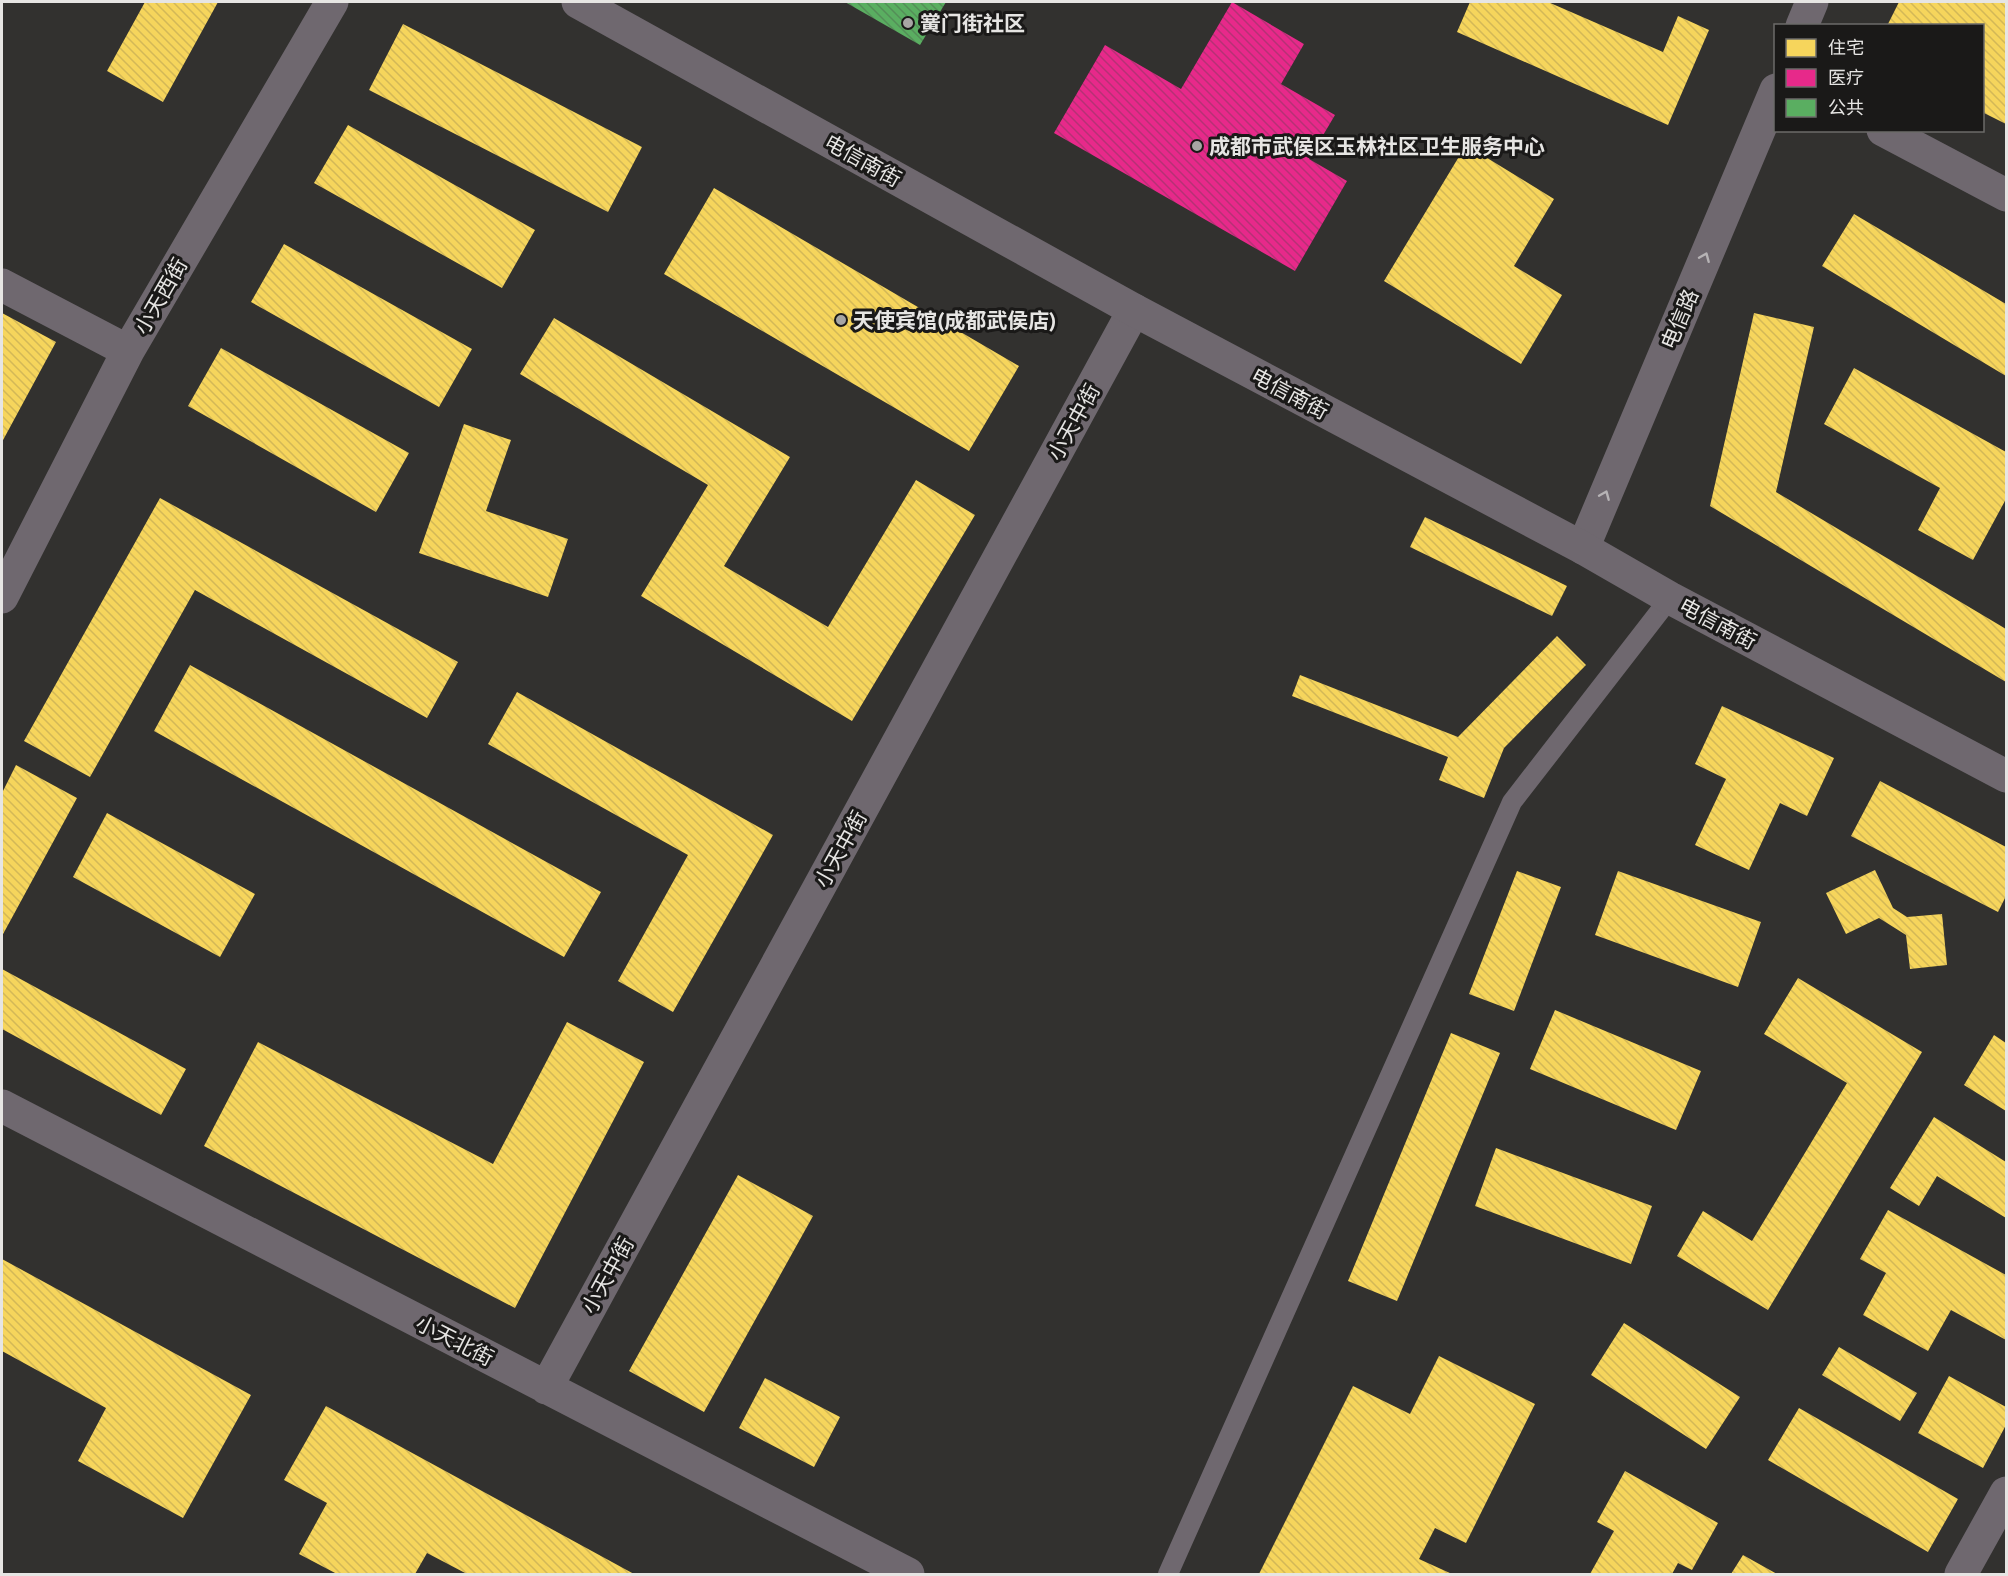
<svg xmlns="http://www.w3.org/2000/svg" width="2008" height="1576" font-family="Ubuntu,'Noto Sans SC',sans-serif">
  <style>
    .homes { fill: url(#homes-back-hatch) }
    .health { fill: url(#health-back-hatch) }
    .public { fill: url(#public-back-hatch) }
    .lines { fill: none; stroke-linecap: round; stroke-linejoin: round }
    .service { stroke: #6f686f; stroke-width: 20 }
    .minor { stroke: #6f686f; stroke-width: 33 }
    .tertiary { stroke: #6f686f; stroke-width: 33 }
    .oneway { stroke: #b6b3b5 }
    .poi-dot { fill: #a7a6a4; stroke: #1a1918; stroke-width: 2 }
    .labels { text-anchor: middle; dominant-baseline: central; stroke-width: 6; stroke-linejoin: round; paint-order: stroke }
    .poi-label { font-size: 21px; font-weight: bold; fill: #e6e5e3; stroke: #1a1918; text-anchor: start }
    .street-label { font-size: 21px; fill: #e6e5e3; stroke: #1a1918 }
  </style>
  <defs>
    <pattern id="homes-back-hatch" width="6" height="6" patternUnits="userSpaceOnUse" patternTransform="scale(1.5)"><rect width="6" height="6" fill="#f6d55c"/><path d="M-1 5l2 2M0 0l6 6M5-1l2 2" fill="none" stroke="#d3b857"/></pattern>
    <pattern id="health-back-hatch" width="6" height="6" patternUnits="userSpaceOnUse" patternTransform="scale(1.5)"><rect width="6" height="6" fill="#e7298a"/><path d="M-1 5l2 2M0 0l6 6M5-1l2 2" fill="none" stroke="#b63175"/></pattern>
    <pattern id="public-back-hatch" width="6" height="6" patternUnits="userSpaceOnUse" patternTransform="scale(1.5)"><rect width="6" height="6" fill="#5aae61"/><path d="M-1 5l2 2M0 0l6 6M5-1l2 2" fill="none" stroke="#548e58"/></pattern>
  </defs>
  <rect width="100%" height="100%" fill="#32312f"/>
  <path class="homes" d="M 145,2 L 218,2 L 163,102 L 107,71 Z
    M 1470,2 L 1548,2 L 1663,52 L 1678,16 L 1709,30 L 1668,125 L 1457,32 Z
    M 1899,2 L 2006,2 L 2006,124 L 1982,112 L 1982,26 L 1887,26 Z
    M 403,24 L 642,147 L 608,212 L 369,90 Z
    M 348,125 L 535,230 L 502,288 L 314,183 Z
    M 1466,145 L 1554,199 L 1514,266 L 1562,295 L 1521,364 L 1384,281 Z
    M 714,188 L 1019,366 L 969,451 L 664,274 Z
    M 1854,214 L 2006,304 L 2006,376 L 1822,266 Z
    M 284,244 L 472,349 L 439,407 L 251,302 Z
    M 2,313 L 56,342 L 2,442 Z
    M 1754,313 L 1814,327 L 1776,492 L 2006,629 L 2006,682 L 1710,506 Z
    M 554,318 L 790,457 L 724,566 L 828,627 L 916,480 L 975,515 L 852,721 L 641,596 L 708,485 L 520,374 Z
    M 221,348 L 409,453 L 376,512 L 188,406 Z
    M 1854,368 L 2006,452 L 2006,499 L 1973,560 L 1918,530 L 1940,488 L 1824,424 Z
    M 464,424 L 511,440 L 486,511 L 568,539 L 548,597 L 419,553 Z
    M 160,498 L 458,662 L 427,718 L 195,590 L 90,777 L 24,741 Z
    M 1425,517 L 1567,586 L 1552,616 L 1410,547 Z
    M 1557,636 L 1586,665 L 1504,748 L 1484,798 L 1439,780 L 1448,757 L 1292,696 L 1300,675 L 1458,737 Z
    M 190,665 L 601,892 L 564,957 L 154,731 Z
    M 517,692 L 773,835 L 673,1012 L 618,981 L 688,855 L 488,744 Z
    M 1722,706 L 1834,758 L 1807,816 L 1780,803 L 1749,870 L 1695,845 L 1726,779 L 1695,764 Z
    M 16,765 L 77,798 L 2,936 L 2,793 Z
    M 1880,781 L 2006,847 L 2006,896 L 1998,912 L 1851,836 Z
    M 107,813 L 255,894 L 220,957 L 73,877 Z
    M 1875,870 L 1893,908 L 1907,917 L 1942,914 L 1947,965 L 1910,969 L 1906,935 L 1879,918 L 1846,934 L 1826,893 Z
    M 1517,871 L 1561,887 L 1514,1011 L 1469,994 Z
    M 1618,871 L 1761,922 L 1738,987 L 1595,935 Z
    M 2,969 L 186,1069 L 161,1115 L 2,1029 Z
    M 1798,978 L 1922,1052 L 1768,1310 L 1677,1256 L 1703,1211 L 1752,1241 L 1847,1083 L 1764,1034 Z
    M 1555,1010 L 1701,1071 L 1676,1130 L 1530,1069 Z
    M 567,1022 L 644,1062 L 515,1308 L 204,1146 L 258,1042 L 493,1164 Z
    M 1451,1033 L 1500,1053 L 1397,1301 L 1348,1281 Z
    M 1994,1035 L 2006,1043 L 2006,1111 L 1964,1085 Z
    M 1934,1117 L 2006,1162 L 2006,1218 L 1937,1176 L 1919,1206 L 1890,1188 Z
    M 1496,1148 L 1652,1206 L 1631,1264 L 1475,1206 Z
    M 738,1175 L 813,1216 L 704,1412 L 629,1371 Z
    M 1888,1210 L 2006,1275 L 2006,1340 L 1951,1310 L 1928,1351 L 1863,1315 L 1886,1273 L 1860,1259 Z
    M 2,1259 L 251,1395 L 183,1518 L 78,1461 L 106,1408 L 2,1351 Z
    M 1624,1323 L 1740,1397 L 1706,1449 L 1591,1375 Z
    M 1839,1347 L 1917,1393 L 1900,1421 L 1822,1375 Z
    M 1439,1356 L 1535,1404 L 1466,1543 L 1435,1528 L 1419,1559 L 1452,1574 L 1259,1574 L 1353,1386 L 1410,1414 Z
    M 1949,1376 L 2006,1407 L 2006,1425 L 1983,1468 L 1918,1433 Z
    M 765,1378 L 840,1417 L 814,1467 L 739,1428 Z
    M 326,1406 L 634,1574 L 467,1574 L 427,1553 L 415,1574 L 337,1574 L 299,1554 L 327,1503 L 284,1480 Z
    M 1799,1408 L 1958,1499 L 1928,1552 L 1768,1460 Z
    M 1625,1471 L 1718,1523 L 1692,1570 L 1678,1563 L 1672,1574 L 1590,1574 L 1614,1531 L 1597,1522 Z
    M 1743,1555 L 1777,1574 L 1731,1574 Z"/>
  <path class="health" d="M 1232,2 L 1304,44 L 1281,84 L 1335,115 L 1309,159 L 1347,181 L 1295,271 L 1054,133 L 1105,45 L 1181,89 Z"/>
  <path class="public" d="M 845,2 L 946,2 L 920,45 Z"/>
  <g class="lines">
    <path class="service" d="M 1168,1574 L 1512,802 L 1670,598"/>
    <path class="minor" d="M 1802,26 L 1812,2
      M 1883,130 L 2006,195
      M 2,285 L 128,351
      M 1583,548 L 1776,90
      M 2,597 L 128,351 L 332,2
      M 2,1106 L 908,1574
      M 546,1388 L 1134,310
      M 1961,1574 L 2006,1493"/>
    <path class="tertiary" d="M 578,2 L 1134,310 L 1583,548 L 1670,598 L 2006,776"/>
  </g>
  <defs><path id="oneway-chevron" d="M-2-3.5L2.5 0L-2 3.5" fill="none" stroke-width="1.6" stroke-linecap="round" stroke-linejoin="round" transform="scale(1.5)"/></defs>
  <g class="oneway">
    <use href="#oneway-chevron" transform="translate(1705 257) rotate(-67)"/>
    <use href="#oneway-chevron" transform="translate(1605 495) rotate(-67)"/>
  </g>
  <g class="poi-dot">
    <circle cx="908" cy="23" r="6"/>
    <circle cx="1197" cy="146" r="6"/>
    <circle cx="841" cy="320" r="6"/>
  </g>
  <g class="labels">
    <g class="poi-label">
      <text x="920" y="23">黉门街社区</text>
      <text x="1209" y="146">成都市武侯区玉林社区卫生服务中心</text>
      <text x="853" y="320">天使宾馆(成都武侯店)</text>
    </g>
    <g class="street-label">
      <text transform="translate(863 160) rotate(29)">电信南街</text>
      <text transform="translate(160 296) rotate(-60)">小天西街</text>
      <text transform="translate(1679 319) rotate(-67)">电信路</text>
      <text transform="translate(1290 393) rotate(28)">电信南街</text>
      <text transform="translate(1073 422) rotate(-61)">小天中街</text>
      <text transform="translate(1718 623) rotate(28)">电信南街</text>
      <text transform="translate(840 849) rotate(-61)">小天中街</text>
      <text transform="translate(607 1275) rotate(-61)">小天中街</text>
      <text transform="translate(455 1340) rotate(27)">小天北街</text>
    </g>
  </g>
  <rect width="2008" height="1576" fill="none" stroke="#e6e5e3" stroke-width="6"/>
  <rect x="1774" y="24" width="210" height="108" fill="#1a1918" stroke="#6c6b69" stroke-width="1.5"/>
  <rect x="1786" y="39" width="30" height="18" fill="#f6d55c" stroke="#6c6b69" stroke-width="1.5"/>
  <text x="1828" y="54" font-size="18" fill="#e6e5e3">住宅</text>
  <rect x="1786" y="69" width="30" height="18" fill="#e7298a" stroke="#6c6b69" stroke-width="1.5"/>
  <text x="1828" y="84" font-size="18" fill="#e6e5e3">医疗</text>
  <rect x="1786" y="99" width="30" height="18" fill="#5aae61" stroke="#6c6b69" stroke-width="1.5"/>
  <text x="1828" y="114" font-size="18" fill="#e6e5e3">公共</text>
</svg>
